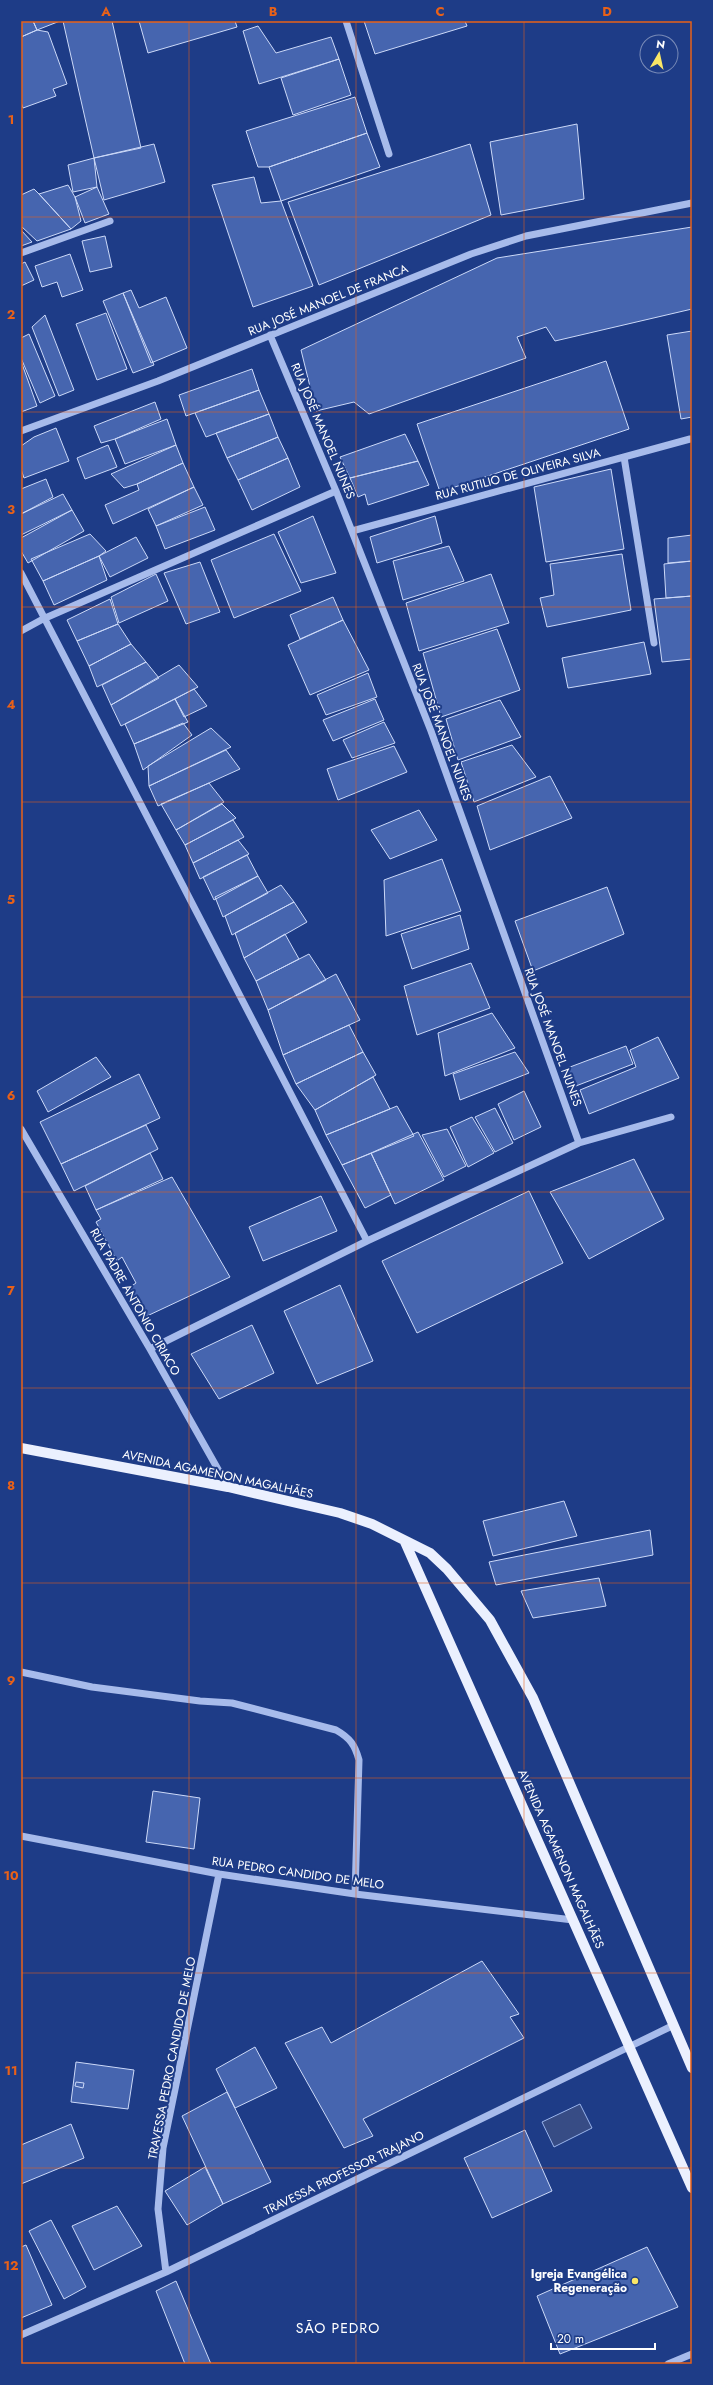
<svg xmlns="http://www.w3.org/2000/svg" width="713" height="2385" font-family="Jost,sans-serif">
  <style>
    .water { fill: #374c85; stroke: #9ab4ec }
    .building { fill: #4665af; stroke: #ccd9f8 }
    .lines { fill: none; stroke-linecap: round; stroke-linejoin: round }
    .minor { stroke: #a7bbeb; stroke-width: 7 }
    .major { stroke: #ebf0fe; stroke-width: 10 }
    .grid { fill: none; stroke: #e96118; stroke-width: 1; stroke-opacity: 0.55 }
    .poi-dot { fill: #fae666; stroke: #1e3c87; stroke-width: 1.5 }
    .labels { text-anchor: middle; dominant-baseline: central; stroke-width: 4; stroke-linejoin: round; paint-order: stroke }
    .street-label { font-size: 12px; fill: #fff; stroke: #1e3c87 }
    .poi-label { font-size: 12px; font-weight: bold; fill: #fff; stroke: #1e3c87; text-anchor: end }
    .quarter-label { font-size: 14px; letter-spacing: 1px; fill: #fff; stroke: #1e3c87 }
    .neatline { fill: none; stroke: #e96118; stroke-width: 1.5 }
    .grid-label { font-size: 13px; text-anchor: middle; font-weight: bold; fill: #e96118 }
  </style>
  <rect width="100%" height="100%" fill="#1e3c87"/>
  <path class="water" d="M 580,2104 L 592,2128 L 554,2147 L 542,2122 Z"/>
  <path class="building" d="M 21,21 L 33,21 L 37,30 L 21,37 Z
    M 33,21 L 60,21 L 37,30 Z
    M 63,21 L 112,21 L 141,148 L 94,158 Z
    M 139,21 L 235,21 L 237,27 L 148,53 Z
    M 364,21 L 465,21 L 467,26 L 375,54 Z
    M 258,26 L 276,53 L 331,37 L 339,59 L 259,84 L 243,31 Z
    M 37,30 L 48,32 L 67,84 L 53,89 L 56,96 L 23,108 L 21,102 L 21,37 Z
    M 339,59 L 351,95 L 293,115 L 281,78 Z
    M 355,97 L 367,133 L 269,167 L 258,167 L 246,131 Z
    M 577,124 L 584,199 L 501,215 L 490,142 Z
    M 367,133 L 380,167 L 281,201 L 269,167 Z
    M 154,144 L 165,182 L 104,200 L 94,158 Z
    M 470,144 L 491,215 L 319,285 L 288,202 Z
    M 94,158 L 97,187 L 73,192 L 68,165 Z
    M 254,177 L 261,203 L 281,201 L 313,286 L 253,307 L 212,185 Z
    M 68,185 L 75,197 L 81,221 L 71,229 L 39,194 Z
    M 97,187 L 109,214 L 85,223 L 75,197 Z
    M 34,189 L 39,194 L 71,229 L 37,241 L 21,226 L 21,195 Z
    M 692,227 L 692,309 L 555,341 L 546,327 L 517,337 L 526,358 L 369,414 L 354,402 L 316,411 L 301,350 L 497,258 Z
    M 21,230 L 32,242 L 21,246 Z
    M 105,236 L 112,267 L 90,272 L 82,241 Z
    M 70,254 L 83,290 L 62,297 L 57,282 L 42,287 L 35,266 Z
    M 25,262 L 34,280 L 21,286 L 21,264 Z
    M 131,290 L 139,308 L 166,297 L 187,348 L 151,363 L 123,293 Z
    M 123,293 L 154,365 L 133,373 L 103,301 Z
    M 106,313 L 127,369 L 97,380 L 76,324 Z
    M 45,315 L 74,390 L 59,396 L 32,327 Z
    M 692,331 L 692,417 L 681,419 L 667,335 Z
    M 29,334 L 55,396 L 40,403 L 21,358 L 21,338 Z
    M 21,361 L 37,406 L 21,412 Z
    M 606,361 L 629,429 L 440,492 L 417,424 Z
    M 252,369 L 259,390 L 186,416 L 179,395 Z
    M 259,390 L 269,414 L 206,437 L 195,413 Z
    M 155,402 L 161,419 L 115,439 L 101,443 L 94,426 Z
    M 269,414 L 278,437 L 227,458 L 216,433 Z
    M 167,419 L 176,445 L 125,464 L 115,439 Z
    M 56,428 L 69,461 L 24,478 L 21,469 L 21,446 L 34,437 Z
    M 405,434 L 418,461 L 350,478 L 340,457 Z
    M 278,437 L 288,458 L 238,480 L 227,458 Z
    M 108,445 L 117,467 L 85,479 L 77,458 Z
    M 176,445 L 183,463 L 137,484 L 124,488 L 111,474 Z
    M 288,458 L 300,487 L 252,510 L 238,480 Z
    M 418,461 L 429,485 L 368,505 L 365,494 L 358,497 L 350,478 Z
    M 183,463 L 194,487 L 113,524 L 105,505 L 139,490 L 137,484 Z
    M 611,469 L 624,549 L 546,562 L 534,487 Z
    M 46,479 L 53,497 L 21,514 L 21,489 Z
    M 194,487 L 203,505 L 156,526 L 148,509 Z
    M 63,494 L 72,510 L 21,535 L 21,514 Z
    M 205,507 L 215,530 L 165,549 L 156,526 Z
    M 72,510 L 84,531 L 28,563 L 21,551 L 21,538 Z
    M 313,516 L 336,573 L 301,583 L 278,532 Z
    M 435,516 L 442,543 L 377,563 L 370,537 Z
    M 90,534 L 106,551 L 99,556 L 43,581 L 31,559 Z
    M 274,534 L 301,591 L 234,618 L 211,560 Z
    M 692,535 L 692,561 L 668,563 L 668,538 Z
    M 136,537 L 148,558 L 110,577 L 99,556 Z
    M 449,546 L 464,581 L 403,600 L 393,561 Z
    M 622,554 L 631,610 L 547,627 L 540,598 L 554,595 L 550,564 Z
    M 99,556 L 107,580 L 54,605 L 43,581 Z
    M 692,561 L 692,596 L 666,598 L 664,564 Z
    M 200,562 L 220,612 L 186,624 L 164,573 Z
    M 156,574 L 168,601 L 119,623 L 111,597 Z
    M 491,574 L 509,623 L 419,651 L 406,603 Z
    M 692,596 L 692,659 L 662,662 L 654,599 Z
    M 333,597 L 343,620 L 300,639 L 290,615 Z
    M 110,599 L 118,624 L 77,641 L 67,620 Z
    M 343,620 L 369,670 L 310,695 L 288,645 Z
    M 118,624 L 131,644 L 89,666 L 77,641 Z
    M 497,629 L 520,690 L 441,717 L 423,653 Z
    M 644,642 L 651,674 L 568,688 L 562,658 Z
    M 131,644 L 146,662 L 97,687 L 89,666 Z
    M 146,662 L 159,678 L 111,705 L 102,685 Z
    M 179,665 L 198,687 L 121,726 L 111,705 Z
    M 368,673 L 377,697 L 326,715 L 317,695 Z
    M 194,689 L 207,706 L 184,717 L 175,699 Z
    M 175,699 L 188,722 L 134,744 L 125,724 Z
    M 375,699 L 384,720 L 333,741 L 323,720 Z
    M 500,700 L 521,737 L 458,760 L 446,719 Z
    M 384,722 L 395,743 L 352,758 L 343,740 Z
    M 183,723 L 192,735 L 143,770 L 134,744 Z
    M 211,728 L 231,747 L 149,786 L 148,766 Z
    M 512,745 L 536,777 L 474,802 L 461,762 Z
    M 394,746 L 407,772 L 338,800 L 327,769 Z
    M 226,750 L 240,769 L 158,806 L 149,786 Z
    M 550,776 L 572,818 L 490,850 L 477,806 Z
    M 209,783 L 224,802 L 176,830 L 161,804 Z
    M 222,804 L 236,818 L 185,845 L 176,830 Z
    M 419,810 L 437,840 L 390,859 L 371,830 Z
    M 233,820 L 244,837 L 193,863 L 185,845 Z
    M 238,840 L 249,854 L 200,879 L 193,863 Z
    M 247,855 L 258,876 L 214,900 L 203,877 Z
    M 442,859 L 461,911 L 386,936 L 384,880 Z
    M 258,876 L 268,893 L 223,917 L 215,897 Z
    M 281,885 L 294,902 L 232,935 L 225,916 Z
    M 607,887 L 624,934 L 533,971 L 515,921 Z
    M 294,902 L 307,922 L 244,958 L 235,933 Z
    M 460,915 L 469,949 L 412,969 L 401,934 Z
    M 285,934 L 299,959 L 256,981 L 244,958 Z
    M 309,954 L 326,980 L 268,1010 L 256,981 Z
    M 471,963 L 490,1008 L 417,1035 L 404,986 Z
    M 336,974 L 360,1020 L 283,1055 L 268,1010 Z
    M 492,1013 L 515,1048 L 445,1076 L 438,1033 Z
    M 349,1025 L 363,1052 L 296,1084 L 283,1055 Z
    M 658,1037 L 679,1078 L 589,1114 L 580,1090 L 636,1067 L 630,1050 Z
    M 626,1046 L 633,1064 L 568,1089 L 562,1070 Z
    M 363,1052 L 376,1075 L 315,1110 L 296,1084 Z
    M 515,1052 L 529,1073 L 460,1100 L 453,1074 Z
    M 96,1057 L 111,1077 L 48,1112 L 37,1091 Z
    M 139,1074 L 160,1118 L 61,1164 L 40,1122 Z
    M 373,1077 L 390,1109 L 326,1135 L 315,1110 Z
    M 524,1091 L 541,1127 L 514,1140 L 498,1104 Z
    M 397,1106 L 414,1136 L 342,1165 L 326,1135 Z
    M 495,1108 L 513,1143 L 495,1152 L 475,1117 Z
    M 472,1117 L 494,1153 L 468,1167 L 450,1127 Z
    M 146,1125 L 158,1149 L 74,1191 L 61,1164 Z
    M 447,1129 L 466,1166 L 444,1177 L 422,1135 Z
    M 418,1132 L 444,1180 L 395,1204 L 371,1153 Z
    M 150,1153 L 163,1179 L 96,1210 L 85,1186 Z
    M 371,1153 L 391,1195 L 365,1208 L 342,1165 Z
    M 634,1159 L 664,1219 L 589,1259 L 550,1192 Z
    M 172,1177 L 230,1277 L 147,1316 L 130,1287 L 136,1283 L 122,1257 L 117,1261 L 96,1222 L 101,1219 L 96,1210 Z
    M 529,1191 L 563,1263 L 417,1333 L 382,1261 Z
    M 321,1196 L 337,1231 L 263,1261 L 249,1227 Z
    M 340,1285 L 373,1361 L 317,1384 L 284,1311 Z
    M 252,1325 L 274,1373 L 219,1399 L 191,1354 Z
    M 564,1501 L 577,1536 L 493,1556 L 483,1521 Z
    M 650,1530 L 653,1555 L 496,1585 L 489,1562 Z
    M 599,1578 L 606,1606 L 533,1618 L 521,1591 Z
    M 153,1791 L 200,1798 L 194,1849 L 146,1842 Z
    M 482,1961 L 519,2014 L 510,2017 L 524,2038 L 363,2119 L 373,2136 L 344,2148 L 285,2043 L 322,2027 L 331,2043 Z
    M 255,2047 L 277,2088 L 235,2108 L 216,2069 Z
    M 76,2062 L 134,2070 L 128,2109 L 71,2102 Z
    M 76,2082 L 84,2083 L 83,2088 L 75,2086 Z
    M 227,2092 L 271,2182 L 223,2204 L 182,2116 Z
    M 71,2124 L 84,2158 L 21,2184 L 21,2145 Z
    M 525,2130 L 552,2191 L 492,2218 L 464,2158 Z
    M 205,2167 L 223,2204 L 187,2225 L 165,2191 Z
    M 117,2206 L 142,2246 L 94,2270 L 72,2226 Z
    M 51,2220 L 86,2287 L 64,2299 L 29,2231 Z
    M 26,2245 L 52,2305 L 21,2318 L 21,2247 Z
    M 647,2247 L 678,2307 L 560,2354 L 537,2296 Z
    M 176,2281 L 211,2364 L 185,2364 L 156,2291 Z"/>
  <g class="lines">
    <path class="minor" d="M 346,21 L 389,154
      M 21,253 L 110,221
      M 270,335 L 336,491 L 431,731 L 579,1143
      M 21,431 L 158,381 L 471,254 L 526,236 L 692,203
      M 624,457 L 654,643
      M 352,531 L 690,439
      M 21,573 L 367,1241
      M 21,631 L 43,619 L 336,491
      M 21,1129 L 150,1349 L 228,1487
      M 150,1349 L 367,1241 L 579,1143 L 671,1117
      M 21,1672 L 92,1687 L 200,1701 L 232,1703 L 336,1730 C 350,1738 355,1745 359,1760 L 355,1894
      M 21,1836 L 219,1874 L 355,1894 L 573,1920
      M 166,2272 L 158,2209 L 163,2148 L 219,1874
      M 21,2335 L 166,2272 L 674,2025
      M 668,2364 L 692,2354"/>
    <path class="major" d="M 21,1448 L 228,1487 L 340,1513 L 372,1524 L 430,1553 L 447,1569 L 490,1620 L 533,1698 L 692,2068
      M 405,1542 L 692,2188"/>
  </g>
  <path class="grid" d="M 189,21 L 189,2364M 356,21 L 356,2364M 524,21 L 524,2364M 21,217 L 692,217M 21,412 L 692,412M 21,607 L 692,607M 21,802 L 692,802M 21,997 L 692,997M 21,1192 L 692,1192M 21,1388 L 692,1388M 21,1583 L 692,1583M 21,1778 L 692,1778M 21,1973 L 692,1973M 21,2168 L 692,2168"/>
  <circle class="poi-dot" cx="635" cy="2281" r="4"/>
  <g class="labels">
    <g class="street-label">
      <text transform="translate(328 300) rotate(-22)">RUA JOSÉ MANOEL DE FRANCA</text>
      <text transform="translate(323 431) rotate(67)">RUA JOSÉ MANOEL NUNES</text>
      <text transform="translate(518 474) rotate(-15)">RUA RUTILIO DE OLIVEIRA SILVA</text>
      <text transform="translate(442 732) rotate(69)">RUA JOSÉ MANOEL NUNES</text>
      <text transform="translate(553 1037) rotate(70)">RUA JOSÉ MANOEL NUNES</text>
      <text transform="translate(135 1302) rotate(60)">RUA PADRE ANTONIO CIRIACO</text>
      <text transform="translate(218 1474) rotate(12)">AVENIDA AGAMENON MAGALHÃES</text>
      <text transform="translate(561 1859) rotate(66)">AVENIDA AGAMENON MAGALHÃES</text>
      <text transform="translate(298 1873) rotate(8)">RUA PEDRO CANDIDO DE MELO</text>
      <text transform="translate(172 2058) rotate(-79)">TRAVESSA PEDRO CANDIDO DE MELO</text>
      <text transform="translate(344 2173) rotate(-26)">TRAVESSA PROFESSOR TRAJANO</text>
    </g>
    <g class="poi-label">
      <text x="627" y="2274">Igreja Evangélica<tspan x="627" dy="14">Regeneração</tspan></text>
    </g>
    <g class="quarter-label">
      <text x="338" y="2328">SÃO PEDRO</text>
    </g>
  </g>
  <rect width="713" height="2385" fill="none" stroke="#1e3c87" stroke-width="44"/>
  <g transform="translate(659 54) rotate(9)"><circle r="19" fill="#1e3c87" stroke="#788ab7"/>
  <path d="M0-3L7 15L0 10L-7 15Z" fill="#fae666"/>
  <text y="-6" font-size="11" font-weight="bold" text-anchor="middle" fill="#ffffff">N</text>
  </g>
  <path d="M551 2343v6h104v-6" fill="none" stroke="#ffffff" stroke-width="2"/>
  <text x="557" y="2343" font-size="12" fill="#ffffff" stroke="#1e3c87" stroke-width="3" paint-order="stroke">20 m</text>
  <rect x="22" y="22" width="669" height="2341" class="neatline"/>
  <g class="grid-label">
    <text x="106" y="16">A</text>
    <text x="273" y="16">B</text>
    <text x="440" y="16">C</text>
    <text x="607" y="16">D</text>
    <text x="11" y="124">1</text>
    <text x="11" y="319">2</text>
    <text x="11" y="514">3</text>
    <text x="11" y="709">4</text>
    <text x="11" y="904">5</text>
    <text x="11" y="1100">6</text>
    <text x="11" y="1295">7</text>
    <text x="11" y="1490">8</text>
    <text x="11" y="1685">9</text>
    <text x="11" y="1880">10</text>
    <text x="11" y="2075">11</text>
    <text x="11" y="2270">12</text>
  </g>
</svg>
